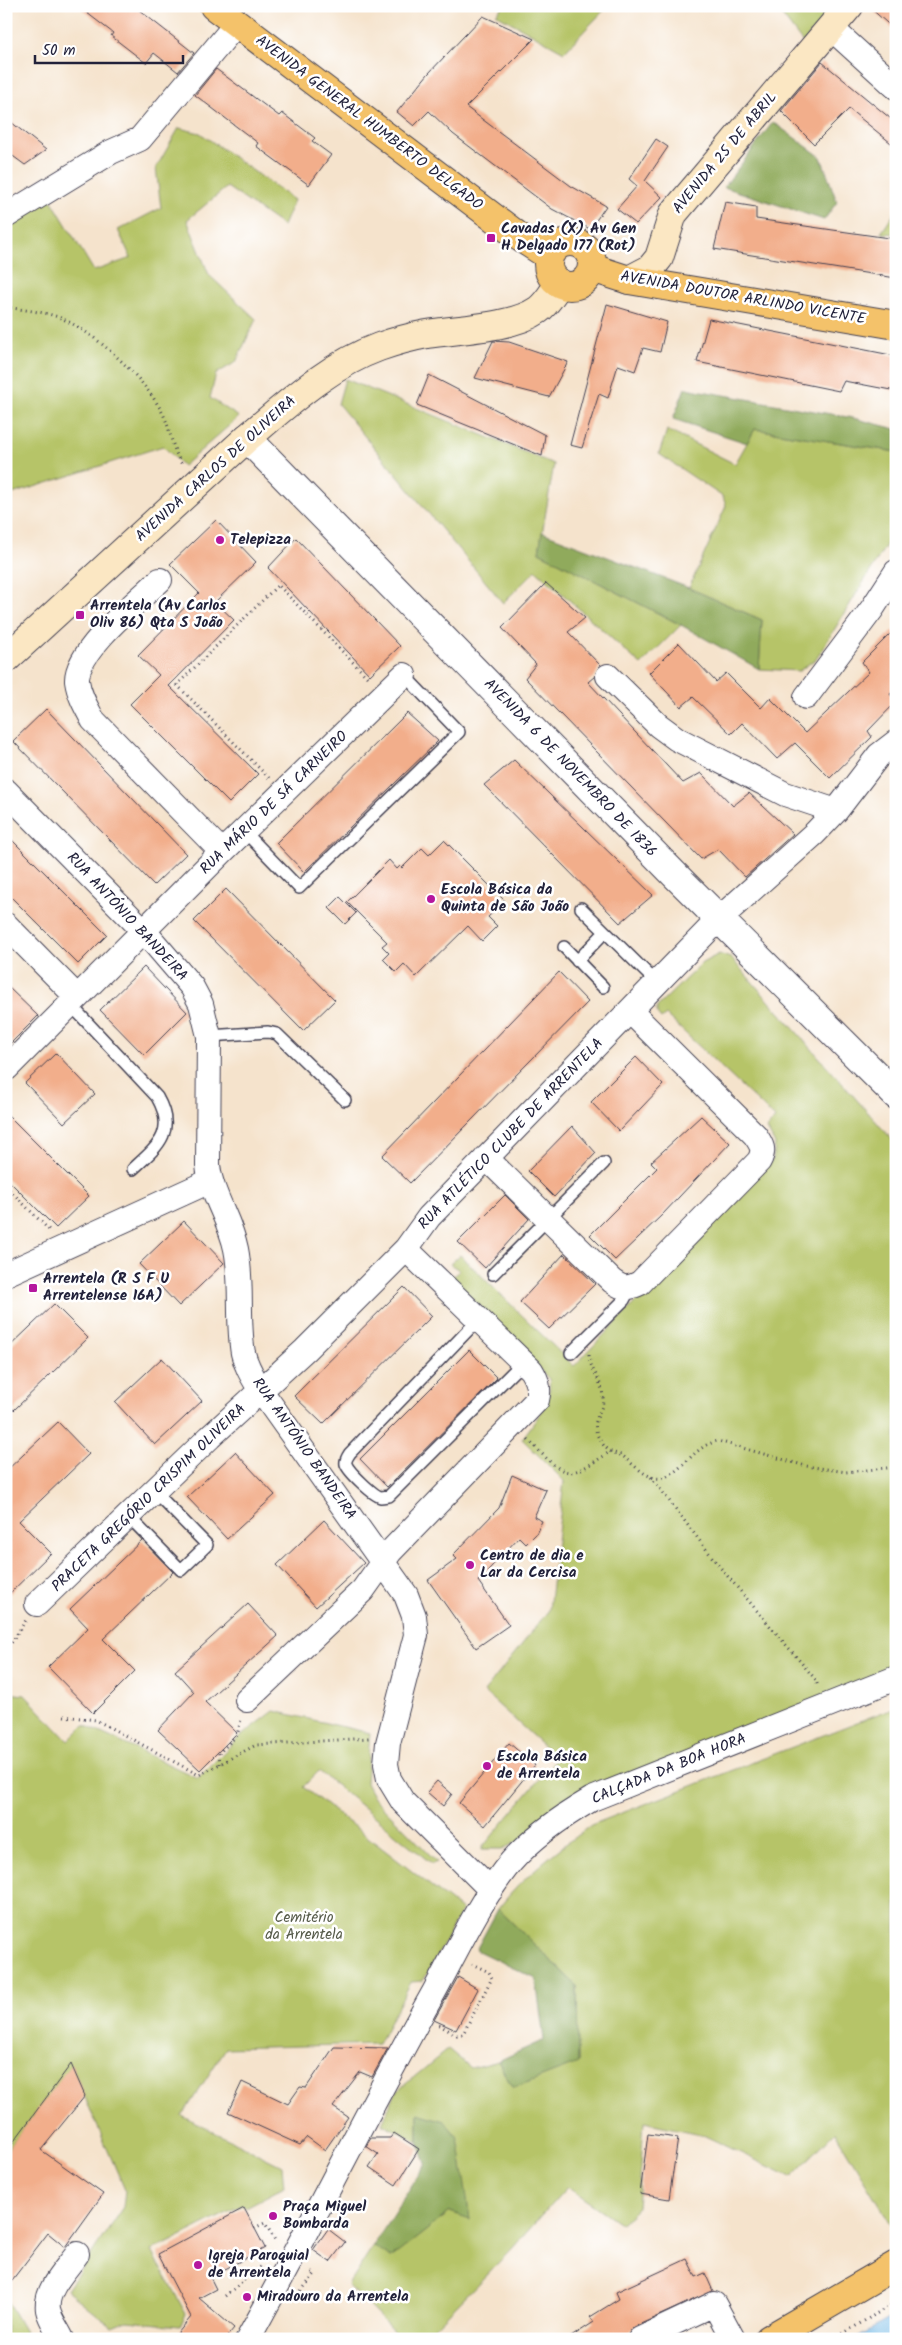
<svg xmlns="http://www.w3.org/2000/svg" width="902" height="2345" font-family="Kalam,sans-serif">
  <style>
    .green { fill: #b6c467; stroke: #6c7351 }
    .forest { fill: #90aa5c; stroke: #59664c }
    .water { fill: #6cb5e4; stroke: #476c90 }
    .building { fill: #f2ae8b }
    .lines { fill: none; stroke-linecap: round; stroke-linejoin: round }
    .service-casing { stroke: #423f51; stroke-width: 14 }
    .minor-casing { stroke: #423f51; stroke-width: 26 }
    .tertiary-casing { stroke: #423f51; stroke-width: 30 }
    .secondary-casing { stroke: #423f51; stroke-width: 30 }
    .primary-casing { stroke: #423f51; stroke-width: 30 }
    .path { stroke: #423f51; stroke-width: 3; stroke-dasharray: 1 4; stroke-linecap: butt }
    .service { stroke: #fff; stroke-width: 11 }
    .minor { stroke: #fff; stroke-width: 24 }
    .tertiary { stroke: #fff; stroke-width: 28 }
    .secondary { stroke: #fbe7c3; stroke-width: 28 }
    .primary { stroke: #f4c26a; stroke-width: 28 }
    .poi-dot { fill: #b5179e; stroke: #fff; stroke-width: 2 }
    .labels { text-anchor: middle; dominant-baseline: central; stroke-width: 5; stroke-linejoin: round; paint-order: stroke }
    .street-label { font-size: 15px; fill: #22223b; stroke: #fff }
    .poi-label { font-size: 15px; font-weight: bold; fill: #22223b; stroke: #fff; text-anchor: start }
    .park-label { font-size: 15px; fill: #565b4a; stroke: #fff }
  </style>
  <rect width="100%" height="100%" fill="#fff"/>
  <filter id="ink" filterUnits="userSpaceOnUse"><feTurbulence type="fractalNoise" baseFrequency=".02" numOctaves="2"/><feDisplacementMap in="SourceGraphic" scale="10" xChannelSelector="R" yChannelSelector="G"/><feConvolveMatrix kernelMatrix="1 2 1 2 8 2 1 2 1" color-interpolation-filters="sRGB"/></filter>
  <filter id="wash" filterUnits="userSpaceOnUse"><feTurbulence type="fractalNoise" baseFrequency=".0096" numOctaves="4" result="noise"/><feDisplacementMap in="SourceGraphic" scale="20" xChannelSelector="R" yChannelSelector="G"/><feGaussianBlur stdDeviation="1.12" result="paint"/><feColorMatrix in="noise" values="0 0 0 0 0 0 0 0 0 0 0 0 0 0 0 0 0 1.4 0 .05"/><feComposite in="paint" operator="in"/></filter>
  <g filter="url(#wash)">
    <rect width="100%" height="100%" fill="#f5e3cc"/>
    <path class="green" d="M 503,6 L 608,6 L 564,52 L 496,14 Z
      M 775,6 L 834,6 L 803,43 Z
      M 179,128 L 200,133 L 294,200 L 283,226 L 227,187 L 187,220 L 209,275 L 256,319 L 236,362 L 216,374 L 210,398 L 239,417 L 183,466 L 163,446 L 6,496 L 6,226 L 49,196 L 94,271 L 131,258 L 118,230 L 161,208 L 156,168 Z
      M 896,211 L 896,234 L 881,233 Z
      M 345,379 L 554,464 L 539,552 L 681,625 L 641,665 L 536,570 L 503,603 L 338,404 Z
      M 755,429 L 896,452 L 896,529 L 817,658 L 799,671 L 759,669 L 762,620 L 689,588 L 726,506 L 723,497 L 659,454 L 667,430 L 735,464 Z
      M 719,954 L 731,958 L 896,1144 L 896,1670 L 502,1849 L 481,1849 L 557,1758 L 484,1692 L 549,1610 L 564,1481 L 522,1439 C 534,1422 553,1401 549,1379 L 452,1278 L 459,1270 L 450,1264 L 460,1255 L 574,1366 L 773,1159 L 775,1144 L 767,1129 L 775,1118 L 666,1015 L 661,1019 L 657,1014 L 657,1007 L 702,963 Z
      M 6,1693 L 25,1695 L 68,1741 L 84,1725 L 198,1778 L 237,1739 L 274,1711 L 370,1733 L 366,1783 L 374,1798 L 437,1862 L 432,1864 L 319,1771 L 303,1787 L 462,1910 L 423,1981 L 411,1982 L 378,2044 L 226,2048 L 182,2116 L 282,2166 L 284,2187 L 246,2207 L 243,2205 L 152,2251 L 186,2314 L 180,2326 L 127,2321 L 112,2327 L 67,2290 L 123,2207 L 125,2190 L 71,2065 L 6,2152 Z
      M 896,1707 L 896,2233 L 835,2132 L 791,2177 L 701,2134 L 644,2122 L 638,2208 L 621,2224 L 567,2187 L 510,2251 L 423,2339 L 401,2339 L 348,2285 L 373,2246 L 391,2257 L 450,2212 L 470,2218 L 418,2113 L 418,2142 L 382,2123 L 396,2092 L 448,2049 L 471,2068 L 498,2061 L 513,2088 L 578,2062 L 577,1986 L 498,1909 C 524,1875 556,1851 591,1825 Z
      M 6,2299 L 29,2339 L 6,2339 Z"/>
    <path class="forest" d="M 773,122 L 821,157 L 837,202 L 824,220 L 724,187 Z
      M 685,388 L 853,418 L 896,429 L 896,452 L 755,429 L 747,443 L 673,419 Z
      M 542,532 L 689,588 L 762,620 L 759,669 L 681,625 L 539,552 Z
      M 498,1909 L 577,1986 L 578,2063 L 513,2088 L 498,2061 L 544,2040 L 536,1979 L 476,1950 Z
      M 418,2113 L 444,2121 L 458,2137 L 470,2219 L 450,2212 L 391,2258 L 373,2246 L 426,2163 L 418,2142 Z"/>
    <path class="water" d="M 896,2315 L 896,2339 L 854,2339 Z"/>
    <g id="blocks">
      <path class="building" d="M 78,6 L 134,6 L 194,53 L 178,72 L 154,53 L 146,63 L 111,36 L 113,33 Z
        M 868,6 L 896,6 L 896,31 Z
        M 483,16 L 534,39 L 466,107 L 571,186 L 606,206 L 590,229 L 552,209 L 453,134 L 429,111 L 414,126 L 397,112 L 428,74 Z
        M 822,62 L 896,123 L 896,147 L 849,109 L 814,144 L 781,111 Z
        M 216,69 L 279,116 L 282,113 L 315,138 L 312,141 L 331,155 L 309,185 L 256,146 L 258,143 L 195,95 Z
        M 6,118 L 46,150 L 25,165 L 6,151 Z
        M 656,139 L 668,147 L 645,181 L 662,197 L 636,224 L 617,209 L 637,186 L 629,179 Z
        M 725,202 L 756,207 L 756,219 L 896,239 L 896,278 L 714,249 Z
        M 607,304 L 667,322 L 660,352 L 643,348 L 635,371 L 618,365 L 608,398 L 599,394 L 582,448 L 570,445 Z
        M 709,319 L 896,356 L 896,391 L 844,381 L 839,391 L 697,362 Z
        M 493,341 L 509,342 L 568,362 L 549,397 L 475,378 Z
        M 429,375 L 545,435 L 542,456 L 417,405 Z
        M 216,520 L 256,562 L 215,602 L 234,620 L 169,686 L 258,774 L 229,803 L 130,704 L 159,675 L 138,655 L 199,593 L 170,564 Z
        M 296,538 L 400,646 L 370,675 L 268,568 Z
        M 546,583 L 585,618 L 568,632 L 600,665 L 595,676 L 588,682 L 683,783 L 701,773 L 733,806 L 749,793 L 793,834 L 745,877 L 718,849 L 701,859 L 525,678 L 536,664 L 502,628 Z
        M 896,628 L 896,689 L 890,694 L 896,702 L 868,731 L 872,737 L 830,778 L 795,743 L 777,759 L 742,723 L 731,734 L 693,697 L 681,707 L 649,673 L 679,643 L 716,682 L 726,673 L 761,708 L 770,698 L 805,733 L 869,672 L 862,662 Z
        M 46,709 L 186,854 L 154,885 L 13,741 Z
        M 407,713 L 438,741 L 304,872 L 276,843 Z
        M 514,760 L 653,895 L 620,923 L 484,785 Z
        M 6,834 L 107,935 L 78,964 L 6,892 Z
        M 444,840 L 505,901 L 488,917 L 497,926 L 482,941 L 468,926 L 416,977 L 404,964 L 396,972 L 383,959 L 389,953 L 382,946 L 387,942 L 347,902 L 389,860 L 397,869 L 400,866 L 402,868 L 422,848 L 429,855 Z
        M 226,889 L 335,1000 L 303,1031 L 194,921 Z
        M 340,897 L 356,913 L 345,924 L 329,908 Z
        M 144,967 L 187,1012 L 144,1055 L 100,1010 Z
        M 559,972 L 588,1002 L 410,1183 L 382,1156 Z
        M 6,985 L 38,1016 L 6,1048 Z
        M 56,1053 L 95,1094 L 64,1123 L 25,1083 Z
        M 636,1057 L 663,1085 L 619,1131 L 591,1102 Z
        M 6,1113 L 89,1196 L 56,1228 L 6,1178 Z
        M 701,1116 L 730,1143 L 662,1215 L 615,1260 L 590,1235 L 657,1168 L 651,1162 Z
        M 572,1126 L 596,1153 L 554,1197 L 528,1171 Z
        M 505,1195 L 529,1219 L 485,1268 L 458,1242 Z
        M 184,1221 L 224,1263 L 179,1306 L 139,1264 Z
        M 564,1254 L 595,1284 L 549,1329 L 520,1302 Z
        M 404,1287 L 432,1316 L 323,1424 L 294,1396 Z
        M 54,1304 L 88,1338 L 14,1410 L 6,1402 L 6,1350 Z
        M 469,1350 L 497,1378 L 387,1487 L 360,1459 Z
        M 162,1358 L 202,1401 L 155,1445 L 115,1402 Z
        M 58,1422 L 89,1454 L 19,1521 L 51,1553 L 6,1597 L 6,1471 Z
        M 235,1452 L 275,1495 L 227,1539 L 187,1497 Z
        M 512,1475 L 546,1490 L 534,1517 L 542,1521 L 536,1534 L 526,1544 L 519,1537 L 478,1581 L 509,1625 L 476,1648 L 428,1580 L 457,1559 L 453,1555 L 499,1508 Z
        M 324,1520 L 364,1563 L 316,1607 L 277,1565 Z
        M 142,1540 L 173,1572 L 103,1639 L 135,1671 L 93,1713 L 48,1667 L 88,1628 L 70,1609 Z
        M 248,1604 L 278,1636 L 205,1702 L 237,1733 L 200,1770 L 158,1730 L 194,1692 L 175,1671 Z
        M 509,1743 L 535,1765 L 485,1826 L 459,1803 Z
        M 437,1781 L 452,1794 L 443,1806 L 427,1792 Z
        M 458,1977 L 478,1989 L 456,2030 L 434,2020 Z
        M 334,2047 L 388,2048 L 372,2077 L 360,2072 L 333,2107 L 348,2117 L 325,2150 L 307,2137 L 300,2145 L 228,2112 L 242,2082 L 288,2104 L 300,2087 L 306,2088 Z
        M 71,2064 L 85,2096 L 41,2150 L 103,2194 L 65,2247 L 48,2233 L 6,2288 L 6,2152 Z
        M 394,2133 L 419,2149 L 396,2185 L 369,2167 L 378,2154 L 366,2146 L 371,2138 L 390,2138 Z
        M 648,2134 L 678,2138 L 669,2199 L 640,2194 Z
        M 244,2208 L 265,2248 L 210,2277 L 216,2289 L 199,2298 L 234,2328 L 225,2339 L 173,2339 L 191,2317 L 158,2254 Z
        M 328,2229 L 345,2242 L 330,2262 L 313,2250 Z
        M 687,2259 L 696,2277 L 705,2273 L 713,2291 L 634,2327 L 627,2336 L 620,2339 L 568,2339 L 594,2322 L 590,2317 L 619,2299 L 616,2292 Z"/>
    </g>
  </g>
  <g filter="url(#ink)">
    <use href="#blocks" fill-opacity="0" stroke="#423f51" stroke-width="1"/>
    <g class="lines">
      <g class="service-casing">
        <path id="service" d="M 244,831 L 299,888 L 459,732 L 404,675
          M 581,908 L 657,983
          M 564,947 L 603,987
          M 577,961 L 605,932
          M 70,1004 L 157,1097 C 177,1132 158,1146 133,1169
          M 209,1036 L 268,1032 L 277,1034 L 345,1100
          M 493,1274 L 604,1163
          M 478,1320 L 350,1453 C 348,1456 345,1460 346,1464 C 348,1471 374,1496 381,1497 C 384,1497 387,1496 389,1496 L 523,1362
          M 571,1353 L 624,1300 L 630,1289
          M 128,1516 L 181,1570 L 207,1545 L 154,1491"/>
      </g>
      <g class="minor-casing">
        <path id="minor" d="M 831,28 L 896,87
          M 6,216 L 111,152 L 140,139 L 237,23
          M 160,580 C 139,600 75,651 77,681 C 79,695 86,707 93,720 L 222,852
          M 608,676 L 658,725 L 677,739 L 785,794 L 836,811
          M 806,697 L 872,609 L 896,572
          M 6,791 L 144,931 L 192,987 L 201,1004 L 209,1036 L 208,1165 C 211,1195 230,1219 236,1249 C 243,1283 237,1319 243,1353 C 246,1367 254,1379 261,1391 L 406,1595 L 414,1616 L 416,1635 L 388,1743 L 386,1764 L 389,1779 L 403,1802 L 491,1890
          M 6,925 L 77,997
          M 7,1068 L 222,852 L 404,675
          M 486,1158 L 612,1281 C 623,1289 628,1289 640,1283 L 759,1161 C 765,1150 762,1145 755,1135 L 630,1011
          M 6,1274 L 210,1181
          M 37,1604 L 210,1437 L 305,1350 L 406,1249 L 429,1217 L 719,919 L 815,833 L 836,811 L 879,755 L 896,742
          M 247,1700 L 363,1590 L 390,1552 L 537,1400 C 540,1388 537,1380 531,1370 L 406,1249
          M 62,2339 C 58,2330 50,2320 48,2310 C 45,2289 66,2270 77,2254
          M 248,2339 C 312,2224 370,2106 434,1992 C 456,1952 482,1896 511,1862 C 533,1837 563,1816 592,1799 L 896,1678
          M 640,2339 L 714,2304 L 733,2339"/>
      </g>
      <g class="tertiary-casing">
        <path id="tertiary" d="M 247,438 L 674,874 L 896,1095"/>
      </g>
      <g class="secondary-casing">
        <path id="secondary" d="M 629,280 L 650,269 L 659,258 L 673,214 L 849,6
          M 6,659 L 247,438 C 286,405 329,365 379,347 C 393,342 411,337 427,334 C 458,329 512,328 538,310 C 547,304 553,292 560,283"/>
      </g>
      <g class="primary-casing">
        <path id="primary" d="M 214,6 L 518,236 L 549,256
          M548 264a22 22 0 1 1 44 0a22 22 0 1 1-44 0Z
          M 592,268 L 629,280 L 896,325
          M 769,2339 L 896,2265"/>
      </g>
      <path class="path" d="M 6,307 C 22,310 40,311 55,316 C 92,328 148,381 164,416 C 172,434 171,448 183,466
        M 269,778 L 177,685 L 278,585 L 369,679
        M 6,1186 L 51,1232
        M 589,1355 C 590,1371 602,1378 603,1398 C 604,1409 593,1418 596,1430 C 597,1438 605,1448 611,1452 C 616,1454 621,1454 625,1458 C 635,1466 651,1483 665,1477 C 685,1469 694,1446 718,1441 L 806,1466 L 846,1472 L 896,1467
        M 528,1440 C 566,1477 564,1483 611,1451
        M 651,1477 L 719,1566 L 816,1680 L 818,1687
        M 6,1651 L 26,1620
        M 64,1716 L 96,1720 L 199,1775 L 256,1745 L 369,1738
        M 220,1764 L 219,1753 L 237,1735 L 241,1720
        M 439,2025 L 457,2035 L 463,2034 L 492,1978 L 489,1972 L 472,1964
        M 254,2228 L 265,2223 L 276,2242
        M 301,2291 L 315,2274 L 309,2270
        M 225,2296 L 263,2265
        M 834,2339 L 896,2302"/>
      <use href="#service" class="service"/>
      <use href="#minor" class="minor"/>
      <use href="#tertiary" class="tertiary"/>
      <use href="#secondary" class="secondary"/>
      <use href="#primary" class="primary"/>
    </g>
  </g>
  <g class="poi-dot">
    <rect x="486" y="233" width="10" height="10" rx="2.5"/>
    <circle cx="220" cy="540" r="5"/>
    <rect x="75" y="610" width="10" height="10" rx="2.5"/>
    <circle cx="431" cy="899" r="5"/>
    <rect x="28" y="1283" width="10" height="10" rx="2.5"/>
    <circle cx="470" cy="1565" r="5"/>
    <circle cx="487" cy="1766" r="5"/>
    <circle cx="273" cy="2216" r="5"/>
    <circle cx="198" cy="2265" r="5"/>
    <circle cx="247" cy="2297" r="5"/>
  </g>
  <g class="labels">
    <g class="street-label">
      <text transform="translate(369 123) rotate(37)">AVENIDA GENERAL HUMBERTO DELGADO</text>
      <text transform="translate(725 153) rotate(-50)">AVENIDA 25 DE ABRIL</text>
      <text transform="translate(743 298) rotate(10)">AVENIDA DOUTOR ARLINDO VICENTE</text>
      <text transform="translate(216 469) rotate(-42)">AVENIDA CARLOS DE OLIVEIRA</text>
      <text transform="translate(570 768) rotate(46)">AVENIDA 6 DE NOVEMBRO DE 1836</text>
      <text transform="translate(274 803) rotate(-44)">RUA MÁRIO DE SÁ CARNEIRO</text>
      <text transform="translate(127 917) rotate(47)">RUA ANTÓNIO BANDEIRA</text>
      <text transform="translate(511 1134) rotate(-46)">RUA ATLÉTICO CLUBE DE ARRENTELA</text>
      <text transform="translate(304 1449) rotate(55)">RUA ANTÓNIO BANDEIRA</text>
      <text transform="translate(149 1498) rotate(-44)">PRACETA GREGÓRIO CRISPIM OLIVEIRA</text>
      <text transform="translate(669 1769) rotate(-22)">CALÇADA DA BOA HORA</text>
    </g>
    <g class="poi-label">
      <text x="501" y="229">Cavadas (X) Av Gen<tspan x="501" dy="17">H Delgado 177 (Rot)</tspan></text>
      <text x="230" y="540">Telepizza</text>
      <text x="90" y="606">Arrentela (Av Carlos<tspan x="90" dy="17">Oliv 86) Qta S João</tspan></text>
      <text x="441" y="890">Escola Básica da<tspan x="441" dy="17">Quinta de São João</tspan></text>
      <text x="43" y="1279">Arrentela (R S F U<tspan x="43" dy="17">Arrentelense 16A)</tspan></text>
      <text x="480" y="1556">Centro de dia e<tspan x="480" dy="17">Lar da Cercisa</tspan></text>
      <text x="497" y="1757">Escola Básica<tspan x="497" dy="17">de Arrentela</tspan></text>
      <text x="283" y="2207">Praça Miguel<tspan x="283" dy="17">Bombarda</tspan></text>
      <text x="208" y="2256">Igreja Paroquial<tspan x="208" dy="17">de Arrentela</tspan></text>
      <text x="257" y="2297">Miradouro da Arrentela</text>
    </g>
    <g class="park-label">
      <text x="304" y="1918">Cemitério<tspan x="304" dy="17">da Arrentela</tspan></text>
    </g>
  </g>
  <rect width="902" height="2345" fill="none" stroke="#fff" stroke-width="25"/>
  <path d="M35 55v8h148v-8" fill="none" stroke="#22223b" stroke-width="2.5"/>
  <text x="42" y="55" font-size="15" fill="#22223b" stroke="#ffffff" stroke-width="4" paint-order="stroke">50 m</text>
</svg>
